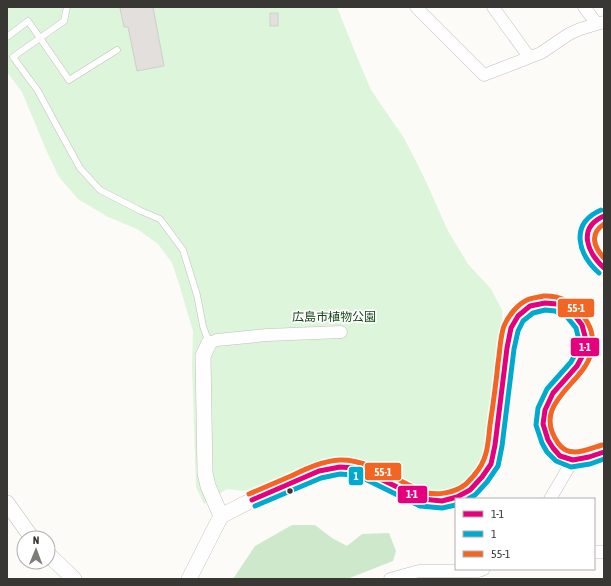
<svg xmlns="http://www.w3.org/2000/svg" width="611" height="586" font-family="'Asap Condensed','Noto Sans JP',sans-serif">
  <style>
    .green { fill: #ddf5da }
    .forest { fill: #cee8cb }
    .building { fill: #e2dfdc; stroke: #d0cecc }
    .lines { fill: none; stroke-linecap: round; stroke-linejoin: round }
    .service-casing { stroke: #c1bfbc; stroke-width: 7 }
    .minor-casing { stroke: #c1bfbc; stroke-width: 13 }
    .tertiary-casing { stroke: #c1bfbc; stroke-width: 16 }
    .service { stroke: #fffefe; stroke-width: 6 }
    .minor { stroke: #fffefe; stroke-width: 12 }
    .tertiary { stroke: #fffefe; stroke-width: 15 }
    .bus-1-casing { stroke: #fff; stroke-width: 8 }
    .bus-2-casing { stroke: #fff; stroke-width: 8 }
    .bus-3-casing { stroke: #fff; stroke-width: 8 }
    .bus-1 { stroke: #e5007d; stroke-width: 5 }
    .bus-2 { stroke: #00a9ce; stroke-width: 5 }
    .bus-3 { stroke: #f26522; stroke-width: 5 }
    .bus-dot { fill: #393733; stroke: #fff; stroke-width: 1.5 }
    .labels { text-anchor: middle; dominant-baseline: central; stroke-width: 3.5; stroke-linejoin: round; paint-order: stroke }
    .park-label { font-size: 12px; fill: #134616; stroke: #fff }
    .line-badge { stroke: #fff; stroke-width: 1.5 }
    .badge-label { font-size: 11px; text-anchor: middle; font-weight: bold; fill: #fff }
  </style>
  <rect width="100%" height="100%" fill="#fdfbf8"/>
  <path class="green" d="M 7,7 L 337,7 L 357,57 L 371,90 L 404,138 L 423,175 L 448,231 L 468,264 L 491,289 L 502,310 L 504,339 L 485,464 L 469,484 L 442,496 L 419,491 L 398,479 L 361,462 L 347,458 L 327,460 L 244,491 L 227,489 L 204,504 L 196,487 L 192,366 L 193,331 L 179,284 L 172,263 L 158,244 L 137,229 L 108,217 L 78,199 L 59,177 L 47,152 L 22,92 L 7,72 Z"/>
  <path class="forest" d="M 292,525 L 315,525 L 332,538 L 347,546 L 362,534 L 389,533 L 396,551 L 393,561 L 347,579 L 233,579 L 255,546 Z"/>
  <path class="building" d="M 125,7 L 153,7 L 164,66 L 137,71 L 128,27 L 124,27 L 120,8 Z
    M 270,13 L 278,13 L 278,26 L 270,26 Z"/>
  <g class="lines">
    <g class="service-casing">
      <path id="service" d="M 67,7 L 64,21 L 40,38 L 69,80 L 117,50
        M 7,37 L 28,21 L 40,38 L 13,57 L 38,91 L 53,119 L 80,168 L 100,190 L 141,211 L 160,219 L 183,250 L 197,295 L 203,326 L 209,343"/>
    </g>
    <g class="minor-casing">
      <path id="minor" d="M 416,7 L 484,75 L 541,53 L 569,34 L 580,29 L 604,22
        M 493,7 L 529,57
        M 584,7 L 597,24
        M 209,343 L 217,340 L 267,335 L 341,332
        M 550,499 L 573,460
        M 594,552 L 604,552
        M 390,579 L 419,571 L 479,571 L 484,569"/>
    </g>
    <g class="tertiary-casing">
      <path id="tertiary" d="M 604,216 C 599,218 595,221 592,225 C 580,240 592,258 604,268
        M 209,343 L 203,356 L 205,473 L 208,486 L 221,516
        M 7,503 L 32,538
        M 48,554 L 74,579
        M 189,579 L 221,516 L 252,500 L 319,471 L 340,467 L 354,468 L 368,473 L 422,499 L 442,501 L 457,497 L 470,490 L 482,477 L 491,464 L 495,445 L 507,348 L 511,328 L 518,316 L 530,306 L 545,303 L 557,304 L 572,312 L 582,325 L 586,340 L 584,353 L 577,366 L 553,393 L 545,410 L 543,424 L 548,440 L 553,448 L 560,456 L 573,460 L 589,457 L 604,452"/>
    </g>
    <use href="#service" class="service"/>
    <use href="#minor" class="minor"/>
    <use href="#tertiary" class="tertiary"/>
    <g class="bus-1-casing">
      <path id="bus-1" d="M 604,216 C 577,228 587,252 604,268
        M 252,500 L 319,471 L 340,467 L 354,468 L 368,473 L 422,499 L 442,501 L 457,497 L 470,490 L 482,477 L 491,464 L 495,445 L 507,348 L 511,328 L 518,316 L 530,306 L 545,303 L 557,304 L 572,312 L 582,325 L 586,340 L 584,353 L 577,366 L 553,393 L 545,410 L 543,424 L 548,440 L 553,448 L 560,456 L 573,460 L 589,457 L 604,452"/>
    </g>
    <g class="bus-2-casing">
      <path id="bus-2" d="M 599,273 C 578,254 569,224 601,210
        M 468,499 L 475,495 L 487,482 L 498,466 L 502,446 L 514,349 L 518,331 L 523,321 L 533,313 L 545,310 L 555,311 L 567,317 L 576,328 L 579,340 L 577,351 L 571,362 L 547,389 L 538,408 L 536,425 L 542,443 L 547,452 L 556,461 L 571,467 L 590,464 L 604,459
        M 255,506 L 321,478 L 340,474 L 353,475 L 365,479 L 420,506 L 442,508 L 456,505"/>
    </g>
    <g class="bus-3-casing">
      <path id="bus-3" d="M 604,224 C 589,234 594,247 604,258
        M 249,494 C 263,488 277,482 291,476 C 306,469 322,461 340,460 C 364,459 390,476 411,486 C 415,488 419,490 423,492 C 437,496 455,493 466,484 C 469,481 473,477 475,474 C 488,459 488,443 490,425 C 493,405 496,384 498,363 C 500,352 500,337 504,326 C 508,316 518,304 527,300 C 531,298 539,297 544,296 C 557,295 572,301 580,312 C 591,325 595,336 591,353 C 584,384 530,403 558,443 C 569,459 586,450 602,445"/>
    </g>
    <use href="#bus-1" class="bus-1"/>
    <use href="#bus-2" class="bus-2"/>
    <use href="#bus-3" class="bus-3"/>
  </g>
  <circle class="bus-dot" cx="290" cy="491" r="3.5"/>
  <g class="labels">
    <g class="park-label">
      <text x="334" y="317">広島市植物公園</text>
    </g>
  </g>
  <g class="line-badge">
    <rect x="557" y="298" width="38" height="20" rx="4" fill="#f26522"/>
    <rect x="570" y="337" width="30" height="20" rx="4" fill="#e5007d"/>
    <rect x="364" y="462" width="38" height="19" rx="4" fill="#f26522"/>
    <rect x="348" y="466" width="16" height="20" rx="4" fill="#00a9ce"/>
    <rect x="397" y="485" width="31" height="19" rx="4" fill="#e5007d"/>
  </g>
  <g class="badge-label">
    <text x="576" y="312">55-1</text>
    <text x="585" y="351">1-1</text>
    <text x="383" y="476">55-1</text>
    <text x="356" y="480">1</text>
    <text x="412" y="498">1-1</text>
  </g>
  <rect width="611" height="586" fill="none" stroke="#393733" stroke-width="16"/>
  <rect x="455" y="498" width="140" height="72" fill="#ffffff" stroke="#b0afad"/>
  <rect x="463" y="511" width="20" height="6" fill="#e5007d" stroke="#b0afad"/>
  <text x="491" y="518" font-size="12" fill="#393733">1-1</text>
  <rect x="463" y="531" width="20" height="6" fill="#00a9ce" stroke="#b0afad"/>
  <text x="491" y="538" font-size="12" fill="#393733">1</text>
  <rect x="463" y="551" width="20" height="6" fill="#f26522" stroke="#b0afad"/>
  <text x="491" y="558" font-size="12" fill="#393733">55-1</text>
  <g transform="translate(36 550) rotate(1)"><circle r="19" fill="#ffffff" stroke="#b0afad"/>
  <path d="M0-3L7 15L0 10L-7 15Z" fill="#7e7c78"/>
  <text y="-6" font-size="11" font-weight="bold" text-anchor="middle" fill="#393733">N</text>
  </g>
</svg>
